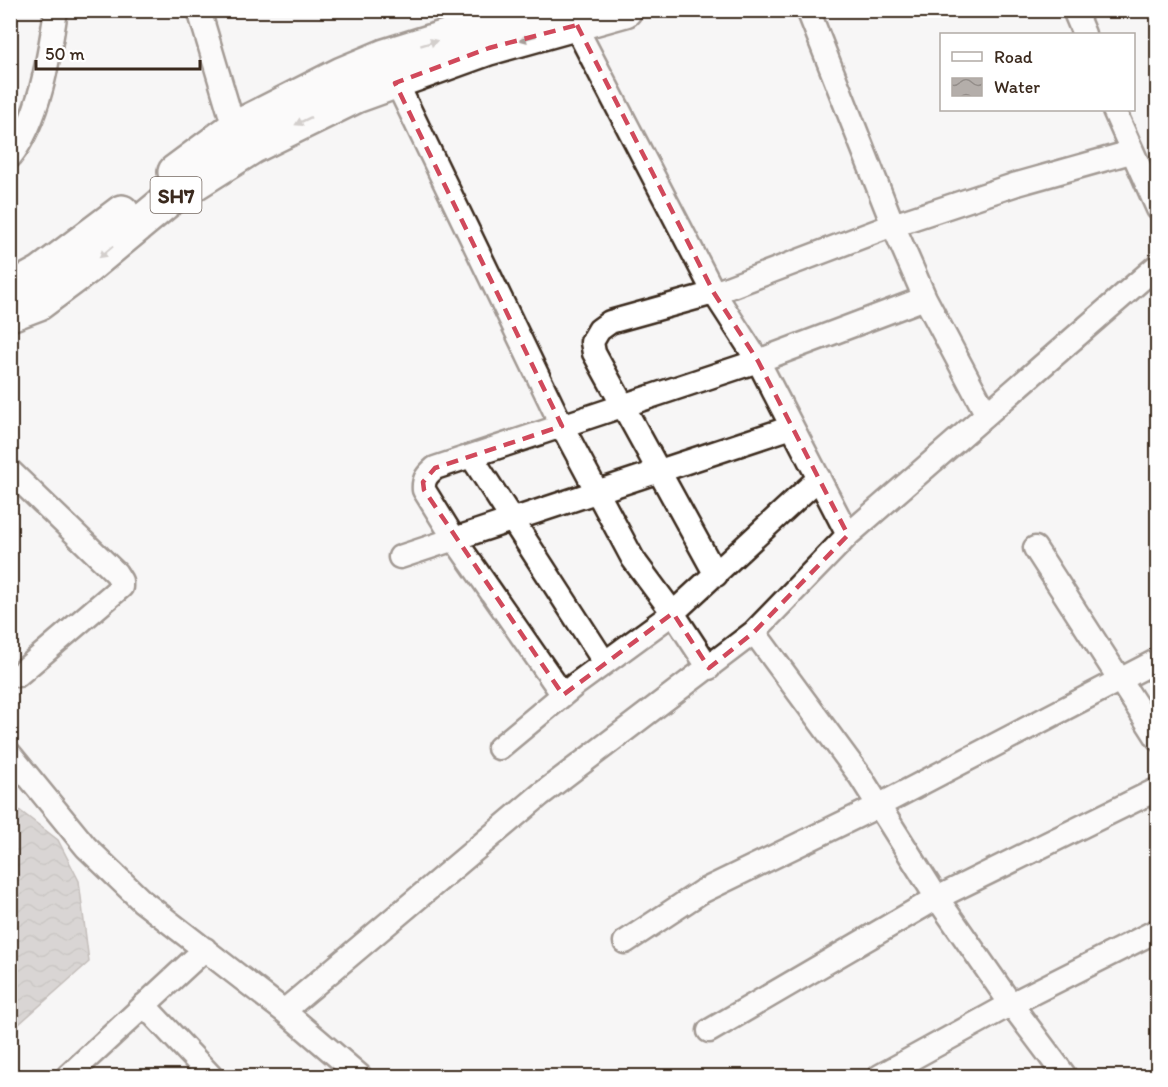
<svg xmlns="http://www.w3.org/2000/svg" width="1168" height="1087" font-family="Itim,sans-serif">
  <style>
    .water { fill: url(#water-waves); stroke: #847972; stroke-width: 1.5 }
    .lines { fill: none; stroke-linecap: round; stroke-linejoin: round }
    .street-casing { stroke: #3b2a1e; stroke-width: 27 }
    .primary-casing { stroke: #3b2a1e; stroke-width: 38 }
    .street { stroke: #fff; stroke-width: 22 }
    .primary { stroke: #fff; stroke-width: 33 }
    .oneway { fill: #a79f9a }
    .marked { fill: none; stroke: #d1495b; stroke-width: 4.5; stroke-dasharray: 12 8; stroke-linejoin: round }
    .labels { text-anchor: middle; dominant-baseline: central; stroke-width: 4.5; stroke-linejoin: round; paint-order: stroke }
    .shield { fill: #fff; stroke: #766a62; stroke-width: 1.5 }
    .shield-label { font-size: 21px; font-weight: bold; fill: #3b2a1e }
  </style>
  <defs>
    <pattern id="water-waves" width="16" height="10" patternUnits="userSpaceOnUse" patternTransform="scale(1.5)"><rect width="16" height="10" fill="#b4aeaa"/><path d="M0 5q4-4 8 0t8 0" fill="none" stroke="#948e8a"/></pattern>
  </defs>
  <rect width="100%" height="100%" fill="#f7f6f6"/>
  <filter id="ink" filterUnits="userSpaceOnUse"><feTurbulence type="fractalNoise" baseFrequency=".0167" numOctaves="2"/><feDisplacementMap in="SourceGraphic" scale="12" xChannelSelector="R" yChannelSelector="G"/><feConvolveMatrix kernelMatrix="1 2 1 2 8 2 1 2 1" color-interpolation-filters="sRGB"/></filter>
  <g filter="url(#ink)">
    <path class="water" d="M 10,803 L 58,840 L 79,881 L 89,962 L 11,1031 Z"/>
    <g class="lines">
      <g class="street-casing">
        <path id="street" d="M 199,10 L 238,141
          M 808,10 L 893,225 L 925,298 L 986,413
          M 1074,10 L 1084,34
          M 568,12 L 714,293 L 758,361 L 848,535
          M 390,69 L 562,426 L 633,559 L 673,613 L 709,668
          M 1114,110 L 1158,209
          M 10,157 C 40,119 49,57 56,10
          M 471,456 L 605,663
          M 10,471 L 116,573 L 121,581 L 121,587 L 18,675
          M 1035,548 L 1158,739
          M 400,557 L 792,427
          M 716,575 L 594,353 L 592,342 L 599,330 L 610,322 L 714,293 L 893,225 L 1017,184 L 1131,152
          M 754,632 L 860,776 L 937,898 L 1011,1004 L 1065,1076
          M 563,695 L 455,540 L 424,490 C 423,479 427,475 435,468 L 758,361 L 925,298
          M 499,748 L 576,684 L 673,613 L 819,478
          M 10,754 L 86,847 L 142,901 L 284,1011 L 360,1076
          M 625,942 L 701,892 L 878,806 L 1158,660
          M 144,1005 L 211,1076
          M 284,1011 L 540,795 L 754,632 L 848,535 L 1158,265
          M 709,1031 L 937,898 L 1158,789
          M 68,1076 L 205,949
          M 880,1076 L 1011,1004 L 1158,930"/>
      </g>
      <g class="primary-casing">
        <path id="primary" d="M 175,172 L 233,129 L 342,74 L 385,56 L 532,10
          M 10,290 L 41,273 L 122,212
          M 10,314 L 39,303 L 86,268 L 168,200 L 252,147 L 356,96 L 489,48 L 625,10"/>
      </g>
      <use href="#street" class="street"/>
      <use href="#primary" class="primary"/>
    </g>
    <defs><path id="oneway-solid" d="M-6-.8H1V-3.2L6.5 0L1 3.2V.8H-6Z" transform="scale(1.5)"/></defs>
    <g class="oneway">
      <use href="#oneway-solid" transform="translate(528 38) rotate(165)"/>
      <use href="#oneway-solid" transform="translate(429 43) rotate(-17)"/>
      <use href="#oneway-solid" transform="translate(303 121) rotate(154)"/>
      <use href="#oneway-solid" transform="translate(106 252) rotate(140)"/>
    </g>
  </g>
  <path d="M0 0H1168V1087H0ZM 577,25 L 714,293 L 758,361 L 848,535 L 754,632 L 709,668 L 673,613 L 563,695 L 424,490 L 423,482 L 435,468 L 562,426 L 395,83 L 489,48 Z" fill="#f7f6f6" fill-opacity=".55" fill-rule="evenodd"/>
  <path class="marked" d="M 577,25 L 714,293 L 758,361 L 848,535 L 754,632 L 709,668 L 673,613 L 563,695 L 424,490 L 423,482 L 435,468 L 562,426 L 395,83 L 489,48 Z"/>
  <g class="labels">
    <rect class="shield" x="150.5" y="177" width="51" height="36" rx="4.5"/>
    <g class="shield-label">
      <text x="176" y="195">SH7</text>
    </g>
  </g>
  <rect width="1168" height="1087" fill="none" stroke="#fff" stroke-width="36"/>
  <rect x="18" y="18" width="1132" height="1051" fill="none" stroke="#3b2a1e" stroke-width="2" filter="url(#ink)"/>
  <rect x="940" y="33" width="195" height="78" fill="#ffffff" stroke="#b1aaa5" stroke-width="1.5"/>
  <rect x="952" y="52" width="30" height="9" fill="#ffffff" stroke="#b1aaa5" stroke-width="1.5"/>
  <text x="994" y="63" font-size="18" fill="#3b2a1e">Road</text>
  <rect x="952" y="78" width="30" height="18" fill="url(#water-waves)" stroke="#b1aaa5" stroke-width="1.5"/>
  <text x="994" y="93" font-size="18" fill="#3b2a1e">Water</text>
  <path d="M36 60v9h164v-9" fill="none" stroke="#3b2a1e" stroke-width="3"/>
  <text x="45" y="60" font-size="18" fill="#3b2a1e" stroke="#ffffff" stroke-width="4.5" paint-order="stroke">50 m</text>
</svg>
